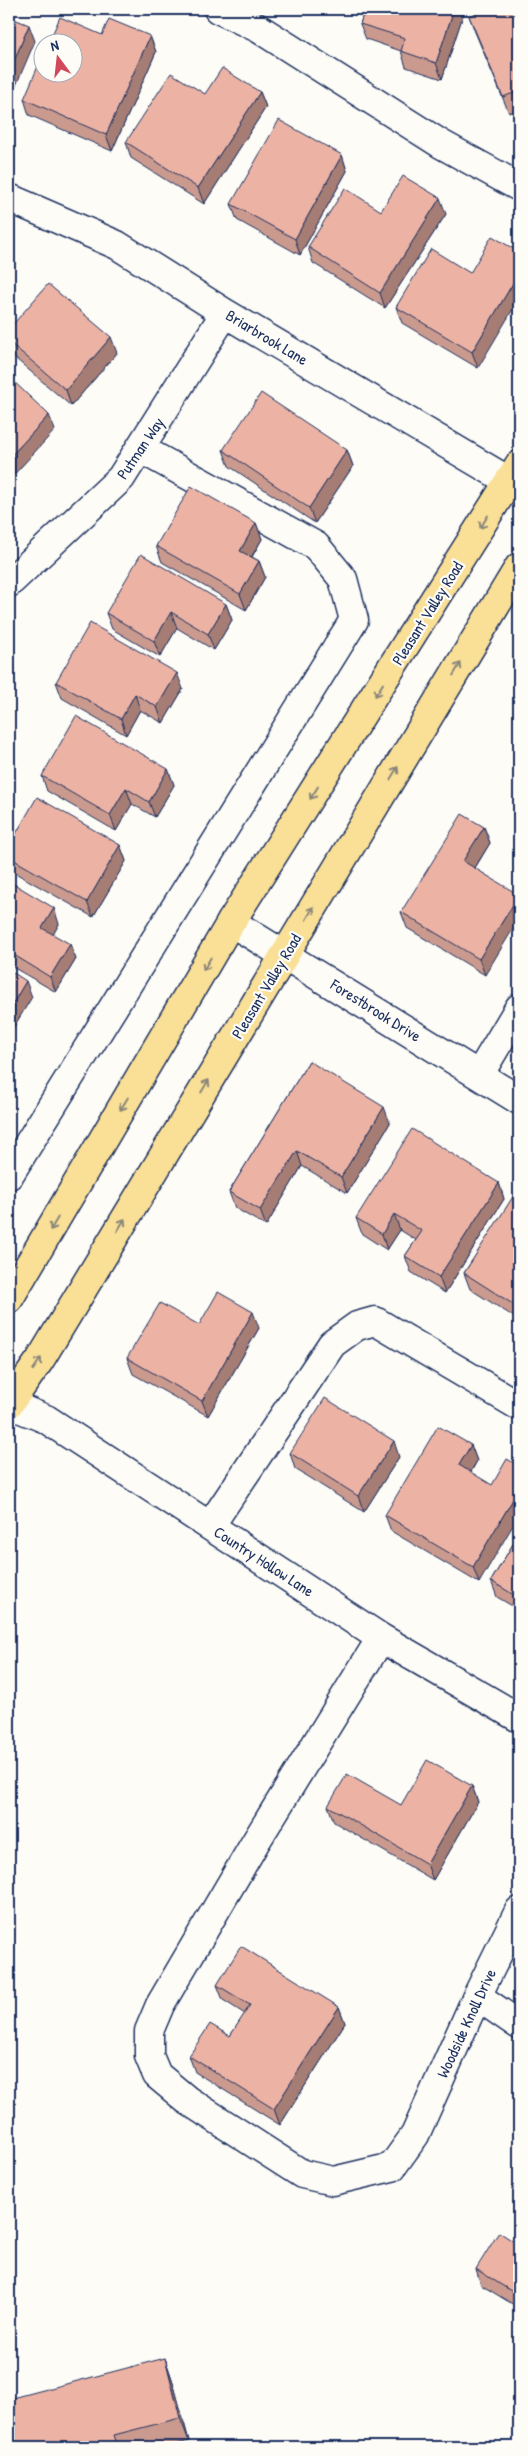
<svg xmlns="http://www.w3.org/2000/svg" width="528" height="2456" font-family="'Patrick Hand',sans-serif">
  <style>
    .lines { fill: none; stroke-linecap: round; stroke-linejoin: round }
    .minor-casing { stroke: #1b2f5e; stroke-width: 31 }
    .major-casing { stroke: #1b2f5e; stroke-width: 31 }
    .minor { stroke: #fdfcf7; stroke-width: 28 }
    .major { stroke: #fadf96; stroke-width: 28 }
    .wall { fill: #cb9a8e; stroke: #1b2f5e }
    .shaded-wall { fill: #a57d74; stroke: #1b2f5e }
    .building { fill: #ecb3a5; stroke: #1b2f5e }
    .oneway { stroke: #8a877a }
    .labels { text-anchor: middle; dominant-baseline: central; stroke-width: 4.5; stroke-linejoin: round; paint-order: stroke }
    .street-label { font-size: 16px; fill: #1b2f5e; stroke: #fdfcf7 }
  </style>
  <rect width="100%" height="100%" fill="#fdfcf7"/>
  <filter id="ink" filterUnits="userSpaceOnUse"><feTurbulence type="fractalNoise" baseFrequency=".02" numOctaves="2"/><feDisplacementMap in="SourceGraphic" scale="10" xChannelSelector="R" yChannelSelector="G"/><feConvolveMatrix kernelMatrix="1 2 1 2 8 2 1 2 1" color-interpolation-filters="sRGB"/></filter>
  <g filter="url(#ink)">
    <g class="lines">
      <g class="minor-casing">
        <path id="minor" d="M 218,9 L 258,28 L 441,144 L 519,187
          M 9,198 L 117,245 L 225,313 L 519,487
          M 9,583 L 121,478 L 225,313
          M 231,922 L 519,1100
          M 479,1075 L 519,1008
          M 9,1175 L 354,620 L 343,579 L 316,546 L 141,449
          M 9,1404 L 46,1419 L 381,1638 L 519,1718
          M 210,1526 L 332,1344 L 357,1326 L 375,1321 L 519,1406
          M 381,1638 L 255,1843 L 160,2005 L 149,2031 L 149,2056 L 157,2075 L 187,2100 L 302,2174 L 333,2181 L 392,2167 L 415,2135 L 477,1996 L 519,1911
          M 477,1996 L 519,2025"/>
      </g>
      <g class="major-casing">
        <path id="major" d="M 9,1299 L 231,922 L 519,465
          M 9,1404 L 40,1360 L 519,567"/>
      </g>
      <use href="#minor" class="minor"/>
      <use href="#major" class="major"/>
    </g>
    <path class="wall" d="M 365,9 L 465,9 L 442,79 L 406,67 L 401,51 L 366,39 L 360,24 Z
      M 519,9 L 519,109 L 509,113 L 475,32 L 469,16 Z
      M 102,35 L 150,36 L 156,52 L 112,151 L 29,115 L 24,99 Z
      M 260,92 L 266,107 L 204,204 L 131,158 L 126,142 L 205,94 Z
      M 342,155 L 347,171 L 300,255 L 237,220 L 231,204 Z
      M 381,211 L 446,214 L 385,308 L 313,263 L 308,247 Z
      M 470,273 L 478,368 L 402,323 L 396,307 Z
      M 9,329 L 117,353 L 71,406 L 9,353 Z
      M 223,450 L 347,450 L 353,466 L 315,523 L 229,466 Z
      M 256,523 L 262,539 L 252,557 L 259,561 L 265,577 L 246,610 L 162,562 L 156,546 Z
      M 226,604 L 232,620 L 214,650 L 177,628 L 160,657 L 112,629 L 106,613 Z
      M 56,682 L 183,689 L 163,723 L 140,710 L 126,735 L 62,698 Z
      M 168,769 L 174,785 L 155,817 L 132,804 L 116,831 L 47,791 L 42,776 Z
      M 484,827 L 490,843 L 475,868 L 485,975 L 407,928 L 401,912 Z
      M 120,845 L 126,861 L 93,917 L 10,870 L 9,867 L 9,846 Z
      M 9,881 L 59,924 L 53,934 L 76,959 L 56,992 L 9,965 Z
      M 309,1061 L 390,1123 L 347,1193 L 302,1166 L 266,1226 L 235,1208 L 229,1192 Z
      M 499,1183 L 504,1199 L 445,1293 L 411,1272 L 405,1256 L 416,1240 L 400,1230 L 387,1250 L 362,1234 L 356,1218 Z
      M 519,1190 L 519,1320 L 470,1289 L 464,1273 Z
      M 199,1325 L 259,1328 L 208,1416 L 133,1374 L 127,1358 Z
      M 471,1445 L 477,1461 L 471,1472 L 479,1583 L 391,1531 L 385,1515 Z
      M 290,1453 L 399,1457 L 364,1512 L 295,1469 Z
      M 519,1534 L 519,1610 L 497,1597 L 491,1581 Z
      M 472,1786 L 478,1802 L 433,1880 L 334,1822 L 328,1806 L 401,1805 Z
      M 217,1985 L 339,2007 L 345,2023 L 280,2125 L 195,2072 L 189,2056 L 230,2036 L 245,2014 L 223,2000 Z
      M 519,2245 L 519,2308 L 481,2285 L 476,2269 Z
      M 165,2358 L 173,2382 L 189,2441 L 166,2447 L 9,2447 Z"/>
    <path class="shaded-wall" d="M 454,9 L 465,9 L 442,79 L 436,63 Z
      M 29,25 L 35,41 L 9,102 L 9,73 Z
      M 150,36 L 156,52 L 112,151 L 106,135 Z
      M 260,92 L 266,107 L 204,204 L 198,188 Z
      M 342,155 L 347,171 L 300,255 L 295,239 Z
      M 440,198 L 446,214 L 385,308 L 380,293 Z
      M 519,273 L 519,299 L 478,368 L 472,352 Z
      M 111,337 L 117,353 L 71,406 L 66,390 Z
      M 49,415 L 55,430 L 10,479 L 9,474 L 9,458 Z
      M 347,450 L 353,466 L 315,523 L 309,508 Z
      M 256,523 L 262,539 L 246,566 L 240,551 Z
      M 259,561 L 265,577 L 246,610 L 240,594 Z
      M 226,604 L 232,620 L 214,650 L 208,634 Z
      M 171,612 L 177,628 L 160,657 L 154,641 Z
      M 177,673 L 183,689 L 163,723 L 157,707 Z
      M 135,694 L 140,710 L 126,735 L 121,719 Z
      M 168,769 L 174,785 L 155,817 L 149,802 Z
      M 126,788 L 132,804 L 116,831 L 110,815 Z
      M 484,827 L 490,843 L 469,877 L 463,861 Z
      M 120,845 L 126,861 L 93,917 L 87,902 Z
      M 519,895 L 519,919 L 485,975 L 479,959 Z
      M 54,908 L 59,924 L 48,944 L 42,928 Z
      M 70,944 L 76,959 L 56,992 L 50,977 Z
      M 26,981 L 32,997 L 9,1035 L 9,1010 Z
      M 384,1107 L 390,1123 L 347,1193 L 341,1177 Z
      M 297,1151 L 302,1166 L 266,1226 L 260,1210 Z
      M 499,1183 L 504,1199 L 445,1293 L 439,1277 Z
      M 394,1214 L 400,1230 L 387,1250 L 382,1234 Z
      M 253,1312 L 259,1328 L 208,1416 L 202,1401 Z
      M 394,1441 L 399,1457 L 364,1512 L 358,1496 Z
      M 471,1445 L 477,1461 L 465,1481 L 459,1465 Z
      M 519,1489 L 519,1515 L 479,1583 L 473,1567 Z
      M 472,1786 L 478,1802 L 433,1880 L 427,1864 Z
      M 339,2007 L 345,2023 L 280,2125 L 274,2109 Z
      M 165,2358 L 173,2382 L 189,2441 L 180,2418 Z"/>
    <path class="building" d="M 365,9 L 454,9 L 436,63 L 401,51 L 405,38 L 360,24 Z
      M 487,9 L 519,9 L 519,91 L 503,97 L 469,16 Z
      M 9,17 L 29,25 L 9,73 Z
      M 60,17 L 102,35 L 109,19 L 150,36 L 106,135 L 24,99 L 42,57 L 42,72 L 72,72 L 72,42 L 49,42 Z
      M 222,68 L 260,92 L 198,188 L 126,142 L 171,73 L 205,94 Z
      M 279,120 L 342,155 L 295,239 L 231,204 Z
      M 403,176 L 440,198 L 380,293 L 308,247 L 345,188 L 381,211 Z
      M 492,236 L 519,252 L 519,273 L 472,352 L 396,307 L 431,249 L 470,273 Z
      M 48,284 L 111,337 L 66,390 L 9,342 L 9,329 Z
      M 9,377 L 49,415 L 9,458 Z
      M 261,393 L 347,450 L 309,508 L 223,450 Z
      M 191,486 L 256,523 L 240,551 L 259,561 L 240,594 L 156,546 Z
      M 141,554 L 226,604 L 208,634 L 171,612 L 154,641 L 106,613 Z
      M 90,623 L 177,673 L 157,707 L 135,694 L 121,719 L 56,682 Z
      M 76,716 L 168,769 L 149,802 L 126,788 L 110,815 L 42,776 Z
      M 37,797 L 120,845 L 87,902 L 9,857 L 9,846 Z
      M 462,814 L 484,827 L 463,861 L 519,895 L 479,959 L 401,912 Z
      M 9,881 L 54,908 L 42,928 L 70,944 L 50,977 L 9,952 Z
      M 9,970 L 26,981 L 9,1010 Z
      M 309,1061 L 384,1107 L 341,1177 L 297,1151 L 260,1210 L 229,1192 Z
      M 412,1129 L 499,1183 L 439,1277 L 405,1256 L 422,1231 L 394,1214 L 382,1234 L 356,1218 Z
      M 518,1189 L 519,1190 L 519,1308 L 464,1273 Z
      M 218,1292 L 253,1312 L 202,1401 L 127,1358 L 160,1303 L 199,1325 Z
      M 325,1398 L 394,1441 L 358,1496 L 290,1453 Z
      M 438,1426 L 471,1445 L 459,1465 L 492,1485 L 507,1459 L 519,1466 L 519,1489 L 473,1567 L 385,1515 Z
      M 519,1534 L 519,1598 L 491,1581 Z
      M 427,1760 L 472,1786 L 427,1864 L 328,1806 L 347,1774 L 401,1805 Z
      M 241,1946 L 339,2007 L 274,2109 L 189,2056 L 210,2024 L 230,2036 L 250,2005 L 217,1985 Z
      M 499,2232 L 519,2245 L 519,2296 L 476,2269 Z
      M 165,2358 L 180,2418 L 114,2435 L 118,2447 L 9,2447 L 9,2399 Z"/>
    <defs><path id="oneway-shaft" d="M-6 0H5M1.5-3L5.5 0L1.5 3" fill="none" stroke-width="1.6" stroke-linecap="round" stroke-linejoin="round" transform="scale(1.25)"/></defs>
    <g class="oneway">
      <use href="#oneway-shaft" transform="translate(484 522) rotate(122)"/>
      <use href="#oneway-shaft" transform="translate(457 669) rotate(-59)"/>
      <use href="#oneway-shaft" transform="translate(379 690) rotate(122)"/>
      <use href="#oneway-shaft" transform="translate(394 773) rotate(-59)"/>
      <use href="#oneway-shaft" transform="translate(314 793) rotate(122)"/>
      <use href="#oneway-shaft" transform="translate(310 913) rotate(-60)"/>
      <use href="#oneway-shaft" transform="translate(207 964) rotate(120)"/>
      <use href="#oneway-shaft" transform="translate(205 1086) rotate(-59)"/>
      <use href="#oneway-shaft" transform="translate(124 1104) rotate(121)"/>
      <use href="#oneway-shaft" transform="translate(54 1224) rotate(121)"/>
      <use href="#oneway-shaft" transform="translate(121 1225) rotate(-59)"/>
      <use href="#oneway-shaft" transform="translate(37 1364) rotate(-56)"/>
    </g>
  </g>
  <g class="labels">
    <g class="street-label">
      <text transform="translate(267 337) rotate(31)">Briarbrook Lane</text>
      <text transform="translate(140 448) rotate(-56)">Putman Way</text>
      <text transform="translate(427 613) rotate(-58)">Pleasant Valley Road</text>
      <text transform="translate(266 986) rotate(-59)">Pleasant Valley Road</text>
      <text transform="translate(376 1010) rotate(32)">Forestbrook Drive</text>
      <text transform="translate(264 1561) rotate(33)">Country Hollow Lane</text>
      <text transform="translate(466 2023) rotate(-65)">Woodside Knoll Drive</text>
    </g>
  </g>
  <rect width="528" height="2456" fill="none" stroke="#fdfcf7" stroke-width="30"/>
  <rect x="15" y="15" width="498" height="2426" fill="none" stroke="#1b2f5e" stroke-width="2" filter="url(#ink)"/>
  <g transform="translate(58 58) rotate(345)"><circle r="24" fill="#fdfcf7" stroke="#a3aaba"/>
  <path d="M0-4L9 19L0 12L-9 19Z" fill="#d1495b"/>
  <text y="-8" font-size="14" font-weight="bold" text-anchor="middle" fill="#1b2f5e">N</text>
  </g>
</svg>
